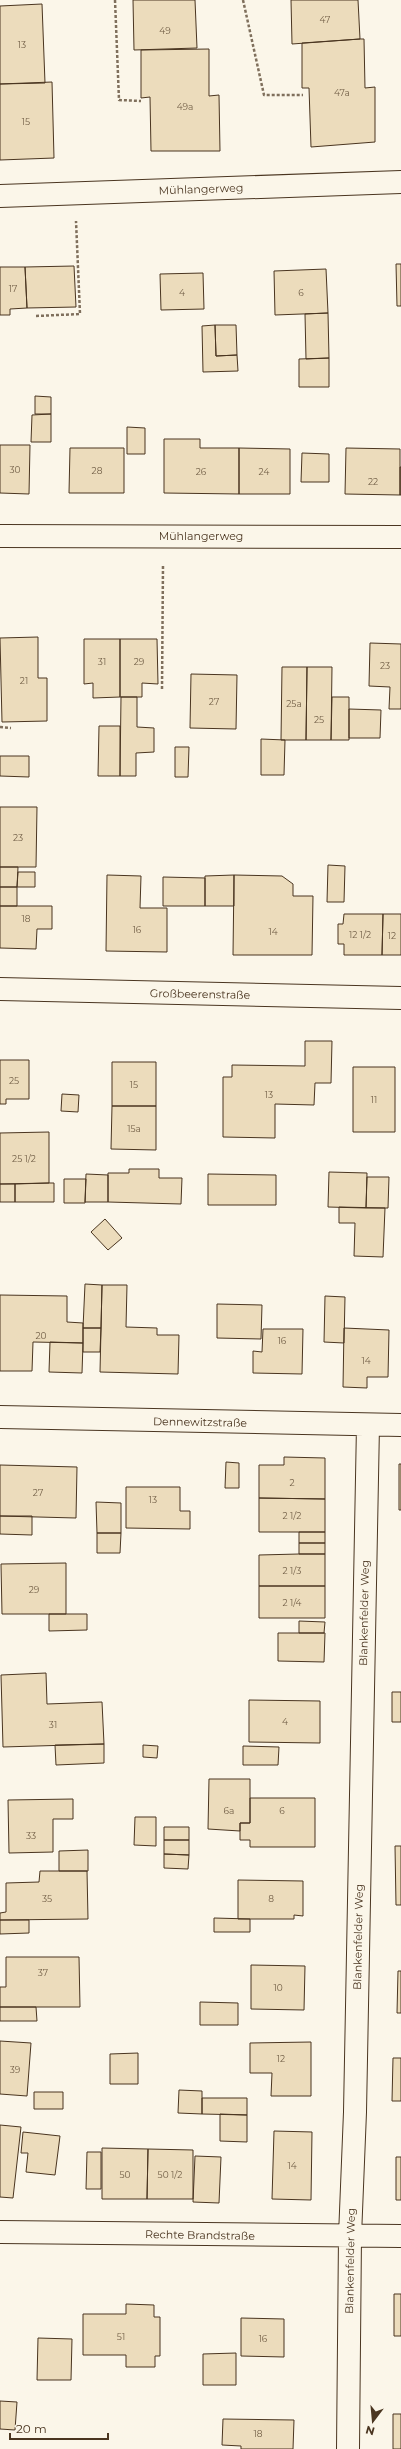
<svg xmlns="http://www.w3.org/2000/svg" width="401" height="2449" font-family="Montserrat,sans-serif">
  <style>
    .building { fill: #ecdcbc; stroke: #4a3520 }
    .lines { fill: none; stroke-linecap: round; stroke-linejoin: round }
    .street-casing { stroke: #4a3520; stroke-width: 24 }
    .path { stroke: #7f6f5c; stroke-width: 2.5; stroke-dasharray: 3 2; stroke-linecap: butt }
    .street { stroke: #fbf6e9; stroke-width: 22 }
    .labels { text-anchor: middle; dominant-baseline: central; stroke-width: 3; stroke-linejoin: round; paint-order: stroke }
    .number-label { font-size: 9px; fill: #725f47 }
    .street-label { font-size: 11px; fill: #4a3520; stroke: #fbf6e9 }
  </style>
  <rect width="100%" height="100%" fill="#fbf6e9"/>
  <path class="building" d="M 133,0 L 195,0 L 197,48 L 134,50 Z
    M 291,0 L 358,0 L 360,39 L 292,44 Z
    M 42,4 L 45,83 L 0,84 L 0,6 Z
    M 360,39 L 364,39 L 365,88 L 375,87 L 375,142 L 311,147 L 309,88 L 302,88 L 302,43 Z
    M 209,49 L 209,96 L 219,95 L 220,151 L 151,151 L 150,97 L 141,98 L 141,50 Z
    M 52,82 L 54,158 L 0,160 L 0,84 Z
    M 396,264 L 401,264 L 401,306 L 397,306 Z
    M 74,266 L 76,307 L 27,308 L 25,267 Z
    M 0,267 L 25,267 L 27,308 L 10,309 L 10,315 L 0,315 Z
    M 326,269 L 328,313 L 275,315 L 274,271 Z
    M 203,273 L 204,309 L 161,310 L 160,274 Z
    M 328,313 L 329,358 L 306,359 L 305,314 Z
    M 215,325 L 236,325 L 237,355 L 216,356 Z
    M 215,325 L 216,356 L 237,355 L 238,371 L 203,372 L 202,326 Z
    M 329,358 L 329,387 L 299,387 L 299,359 Z
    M 35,396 L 51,397 L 51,414 L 35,414 Z
    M 51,414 L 51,442 L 31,442 L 32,415 Z
    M 127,427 L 145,428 L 145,454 L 127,454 Z
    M 164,439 L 200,439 L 200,448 L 239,448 L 239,494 L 164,493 Z
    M 0,445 L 30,445 L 29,494 L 0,493 Z
    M 70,448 L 124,448 L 124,493 L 69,493 Z
    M 239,448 L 290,449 L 290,494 L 239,494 Z
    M 346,448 L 400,449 L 400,495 L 345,494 Z
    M 302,453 L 329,454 L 329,482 L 301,482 Z
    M 400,467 L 401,467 L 401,495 L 400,495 Z
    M 38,637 L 38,678 L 47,678 L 47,721 L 2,722 L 0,638 Z
    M 84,639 L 120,639 L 120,697 L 93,698 L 93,683 L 84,684 Z
    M 120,639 L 157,639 L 158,684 L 142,683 L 142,697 L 120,697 Z
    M 370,643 L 401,644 L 401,709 L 389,709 L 390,687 L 369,686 Z
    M 282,667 L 307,667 L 306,740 L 281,740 Z
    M 307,667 L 332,667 L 331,740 L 306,740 Z
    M 191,674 L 237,675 L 236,729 L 190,728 Z
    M 121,697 L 137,697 L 137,727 L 154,728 L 154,752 L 136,753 L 136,776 L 120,776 Z
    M 332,697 L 349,697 L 349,740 L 331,740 Z
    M 349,709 L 381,710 L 380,738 L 349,738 Z
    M 99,726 L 120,726 L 120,776 L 98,776 Z
    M 261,739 L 285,740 L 284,775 L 261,775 Z
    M 175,747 L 189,747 L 188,777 L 175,777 Z
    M 0,756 L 29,756 L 29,777 L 0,776 Z
    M 0,807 L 37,807 L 36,867 L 0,867 Z
    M 328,865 L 345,866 L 344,902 L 327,902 Z
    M 0,867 L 18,867 L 17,887 L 0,887 Z
    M 18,872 L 35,872 L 35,887 L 17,887 Z
    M 107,875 L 141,876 L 140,908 L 167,908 L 167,952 L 106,951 Z
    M 234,875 L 234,906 L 205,906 L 205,876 Z
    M 234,875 L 282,876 L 293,884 L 293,896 L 313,896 L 312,955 L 233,955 Z
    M 163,877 L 205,878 L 205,906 L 163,906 Z
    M 0,887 L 17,887 L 17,906 L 0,906 Z
    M 0,906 L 52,906 L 52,929 L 37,929 L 36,949 L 0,948 Z
    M 344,914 L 383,914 L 382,955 L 344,955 L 344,944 L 338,944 L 338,924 L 343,924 Z
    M 383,914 L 401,914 L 401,955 L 382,955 Z
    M 305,1041 L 332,1041 L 331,1083 L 315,1083 L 314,1105 L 275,1104 L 275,1138 L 223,1137 L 223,1077 L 232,1077 L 232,1065 L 305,1066 Z
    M 0,1060 L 29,1060 L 29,1099 L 6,1099 L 6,1104 L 0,1104 Z
    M 112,1062 L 156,1062 L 156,1106 L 112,1106 Z
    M 353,1067 L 395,1067 L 395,1132 L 353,1132 Z
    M 62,1094 L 79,1095 L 78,1112 L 61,1111 Z
    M 112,1106 L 156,1106 L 156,1150 L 111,1149 Z
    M 49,1132 L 49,1183 L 0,1184 L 0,1133 Z
    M 129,1169 L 159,1169 L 159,1178 L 182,1178 L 181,1204 L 108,1202 L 108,1173 L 129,1173 Z
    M 329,1172 L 367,1173 L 366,1208 L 328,1207 Z
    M 86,1174 L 108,1175 L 108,1202 L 85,1202 Z
    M 208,1174 L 276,1175 L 276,1205 L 208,1205 Z
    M 367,1177 L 389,1177 L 388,1208 L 366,1208 Z
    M 64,1179 L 86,1179 L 85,1203 L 64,1203 Z
    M 49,1183 L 54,1183 L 54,1202 L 15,1202 L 15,1184 Z
    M 0,1184 L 15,1184 L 15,1202 L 0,1202 Z
    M 339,1207 L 385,1208 L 383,1257 L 354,1256 L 355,1223 L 339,1223 Z
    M 105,1219 L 122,1238 L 108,1250 L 91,1232 Z
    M 85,1284 L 102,1285 L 101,1328 L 83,1328 Z
    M 102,1285 L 127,1285 L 126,1327 L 157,1328 L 157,1335 L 179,1335 L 178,1374 L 100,1372 Z
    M 0,1295 L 67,1296 L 67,1322 L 83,1323 L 83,1343 L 33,1342 L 32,1371 L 0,1371 Z
    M 325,1296 L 345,1297 L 344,1343 L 324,1342 Z
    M 217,1304 L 262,1305 L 261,1339 L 217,1338 Z
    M 83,1328 L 101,1328 L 100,1352 L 83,1352 Z
    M 344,1328 L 389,1330 L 388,1377 L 367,1377 L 367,1388 L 343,1387 Z
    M 263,1329 L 303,1329 L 302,1374 L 253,1373 L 253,1351 L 262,1352 Z
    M 50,1342 L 83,1343 L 82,1373 L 49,1372 Z
    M 284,1457 L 325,1458 L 325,1499 L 259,1498 L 259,1465 L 284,1465 Z
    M 226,1462 L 239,1463 L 239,1488 L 225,1488 Z
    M 399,1464 L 401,1464 L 401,1510 L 399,1510 Z
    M 0,1465 L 77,1467 L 76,1518 L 0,1516 Z
    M 126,1487 L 180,1487 L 180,1511 L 190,1511 L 190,1529 L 126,1528 Z
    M 259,1498 L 325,1499 L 325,1532 L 259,1532 Z
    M 96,1502 L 121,1503 L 121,1533 L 97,1533 Z
    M 0,1516 L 32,1516 L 32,1535 L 0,1534 Z
    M 299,1532 L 325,1532 L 325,1543 L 299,1543 Z
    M 97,1533 L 121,1533 L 120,1553 L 97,1553 Z
    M 299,1543 L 325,1543 L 325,1554 L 299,1554 Z
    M 299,1554 L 325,1554 L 325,1586 L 259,1586 L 259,1555 Z
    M 66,1563 L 66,1614 L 2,1614 L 1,1564 Z
    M 259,1586 L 325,1586 L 325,1618 L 259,1618 Z
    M 49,1614 L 87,1614 L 87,1630 L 49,1631 Z
    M 299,1621 L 325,1622 L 324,1633 L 299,1633 Z
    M 278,1633 L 325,1633 L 324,1662 L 278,1661 Z
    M 46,1673 L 47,1704 L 102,1702 L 104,1744 L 3,1747 L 1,1675 Z
    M 392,1692 L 401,1692 L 401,1722 L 392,1722 Z
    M 249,1700 L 320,1701 L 320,1743 L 249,1742 Z
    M 104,1744 L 104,1763 L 56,1765 L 55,1745 Z
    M 143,1745 L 158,1746 L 157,1758 L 143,1757 Z
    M 243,1746 L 279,1747 L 278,1765 L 243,1765 Z
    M 209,1779 L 250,1779 L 250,1823 L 240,1823 L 240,1831 L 208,1829 Z
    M 250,1798 L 315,1798 L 315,1847 L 250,1847 L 250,1840 L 240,1840 L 240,1823 L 250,1823 Z
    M 73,1799 L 73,1819 L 53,1819 L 53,1852 L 9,1853 L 8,1800 Z
    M 135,1817 L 156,1817 L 156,1846 L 134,1845 Z
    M 164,1827 L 189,1827 L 189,1840 L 164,1840 Z
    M 164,1840 L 189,1840 L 189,1855 L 164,1854 Z
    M 395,1846 L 401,1846 L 401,1905 L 396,1905 Z
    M 88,1850 L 88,1871 L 59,1871 L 59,1851 Z
    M 164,1854 L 189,1855 L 188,1869 L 164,1868 Z
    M 40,1871 L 87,1871 L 88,1919 L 0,1920 L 0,1913 L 6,1912 L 6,1883 L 39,1882 Z
    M 238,1880 L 303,1881 L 303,1916 L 294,1915 L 294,1919 L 238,1919 Z
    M 214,1918 L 250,1919 L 250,1932 L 214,1932 Z
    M 0,1920 L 29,1920 L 29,1933 L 0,1934 Z
    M 6,1957 L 79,1957 L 80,2007 L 0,2007 L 0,1987 L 6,1987 Z
    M 251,1965 L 305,1966 L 304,2010 L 251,2009 Z
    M 398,1971 L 401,1971 L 401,2013 L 397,2013 Z
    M 200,2002 L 238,2003 L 238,2025 L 200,2025 Z
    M 0,2007 L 36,2007 L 37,2021 L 0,2021 Z
    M 0,2041 L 31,2043 L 27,2096 L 0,2094 Z
    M 311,2042 L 311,2096 L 271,2096 L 272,2073 L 250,2073 L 250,2043 Z
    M 138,2053 L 138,2084 L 110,2084 L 110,2054 Z
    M 393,2058 L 401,2058 L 401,2101 L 392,2101 Z
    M 179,2090 L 202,2091 L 202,2114 L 178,2113 Z
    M 34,2092 L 63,2092 L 63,2109 L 34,2109 Z
    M 202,2098 L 247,2098 L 247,2115 L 202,2114 Z
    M 220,2114 L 247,2115 L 247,2142 L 220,2141 Z
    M 0,2125 L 21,2127 L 13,2198 L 0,2197 Z
    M 274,2131 L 312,2132 L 311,2200 L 272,2199 Z
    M 23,2132 L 60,2136 L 55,2175 L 26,2172 L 28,2153 L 21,2153 Z
    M 102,2148 L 148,2149 L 147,2199 L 102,2199 Z
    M 148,2149 L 193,2150 L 193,2199 L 147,2199 Z
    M 87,2152 L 101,2152 L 101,2189 L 86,2189 Z
    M 195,2156 L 221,2157 L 219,2203 L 193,2202 Z
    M 396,2157 L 401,2157 L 401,2200 L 396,2200 Z
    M 394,2294 L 401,2294 L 401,2336 L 394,2336 Z
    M 126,2304 L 154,2305 L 154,2317 L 160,2317 L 160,2356 L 155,2356 L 155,2367 L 126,2367 L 126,2355 L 83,2355 L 83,2314 L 126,2314 Z
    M 241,2318 L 284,2319 L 284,2357 L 241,2356 Z
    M 38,2338 L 72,2339 L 71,2380 L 37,2380 Z
    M 236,2353 L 236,2385 L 203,2385 L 203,2354 Z
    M 0,2401 L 17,2402 L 15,2430 L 0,2429 Z
    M 393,2414 L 401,2414 L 401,2449 L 393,2449 Z
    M 223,2419 L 294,2420 L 293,2449 L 241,2449 L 241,2446 L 222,2445 Z"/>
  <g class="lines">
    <g class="street-casing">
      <path id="street" d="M 0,196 L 401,182
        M 0,536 L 401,537
        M 0,989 L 401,998
        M 0,1417 L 401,1425
        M 0,2232 L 401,2236
        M 348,2449 L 350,2236 L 355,2112 L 368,1425"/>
    </g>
    <path class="path" d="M 115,0 L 119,100 L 141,101
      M 243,0 L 264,95 L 303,95
      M 36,316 L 80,314 L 76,221
      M 162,689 L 163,565
      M 0,727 L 11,728"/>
    <use href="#street" class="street"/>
  </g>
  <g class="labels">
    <g class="number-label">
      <text x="325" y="19">47</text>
      <text x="165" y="30">49</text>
      <text x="22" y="44">13</text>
      <text x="342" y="92">47a</text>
      <text x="185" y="106">49a</text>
      <text x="26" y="121">15</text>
      <text x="13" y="288">17</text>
      <text x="182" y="292">4</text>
      <text x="301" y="292">6</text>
      <text x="15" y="469">30</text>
      <text x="97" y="470">28</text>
      <text x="201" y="471">26</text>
      <text x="264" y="471">24</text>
      <text x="373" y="481">22</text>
      <text x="102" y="661">31</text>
      <text x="139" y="661">29</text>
      <text x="385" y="665">23</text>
      <text x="24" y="680">21</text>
      <text x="214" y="701">27</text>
      <text x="294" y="703">25a</text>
      <text x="319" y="719">25</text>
      <text x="18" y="837">23</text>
      <text x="26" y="918">18</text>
      <text x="137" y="929">16</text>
      <text x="273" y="931">14</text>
      <text x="360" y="934">12 1/2</text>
      <text x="392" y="935">12</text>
      <text x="14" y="1080">25</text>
      <text x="134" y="1084">15</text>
      <text x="269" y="1094">13</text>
      <text x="374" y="1099">11</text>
      <text x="134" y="1128">15a</text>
      <text x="24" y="1158">25 1/2</text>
      <text x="41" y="1335">20</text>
      <text x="282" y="1340">16</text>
      <text x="366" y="1360">14</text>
      <text x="292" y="1482">2</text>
      <text x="38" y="1492">27</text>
      <text x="153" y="1499">13</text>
      <text x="292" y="1515">2 1/2</text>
      <text x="292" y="1570">2 1/3</text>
      <text x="34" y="1589">29</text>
      <text x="292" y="1602">2 1/4</text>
      <text x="285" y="1721">4</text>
      <text x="53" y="1724">31</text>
      <text x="229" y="1810">6a</text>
      <text x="282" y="1810">6</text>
      <text x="31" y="1835">33</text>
      <text x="47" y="1898">35</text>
      <text x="271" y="1898">8</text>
      <text x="43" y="1972">37</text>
      <text x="278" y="1987">10</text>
      <text x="281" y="2058">12</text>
      <text x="15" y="2069">39</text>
      <text x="292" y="2165">14</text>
      <text x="125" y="2174">50</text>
      <text x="170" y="2174">50 1/2</text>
      <text x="121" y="2336">51</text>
      <text x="263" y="2338">16</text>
      <text x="258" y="2433">18</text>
    </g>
    <g class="street-label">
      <text transform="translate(201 189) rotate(-2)">Mühlangerweg</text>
      <text x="201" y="536">Mühlangerweg</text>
      <text transform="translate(200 994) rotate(1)">Großbeerenstraße</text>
      <text transform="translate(200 1422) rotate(1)">Dennewitzstraße</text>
      <text transform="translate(364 1613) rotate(-89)">Blankenfelder Weg</text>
      <text transform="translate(358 1937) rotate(-89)">Blankenfelder Weg</text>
      <text transform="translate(200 2235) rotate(1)">Rechte Brandstraße</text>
      <text transform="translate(350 2261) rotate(-89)">Blankenfelder Weg</text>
    </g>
  </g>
  <g transform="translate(373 2421) rotate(196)" stroke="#fbf6e9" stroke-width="3" paint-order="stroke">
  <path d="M0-3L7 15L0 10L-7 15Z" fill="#4a3520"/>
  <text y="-6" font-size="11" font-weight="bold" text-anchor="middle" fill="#4a3520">N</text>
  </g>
  <path d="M10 2433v6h98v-6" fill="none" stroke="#4a3520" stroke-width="2"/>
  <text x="16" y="2433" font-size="12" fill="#4a3520" stroke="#fbf6e9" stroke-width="3" paint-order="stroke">20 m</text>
</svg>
